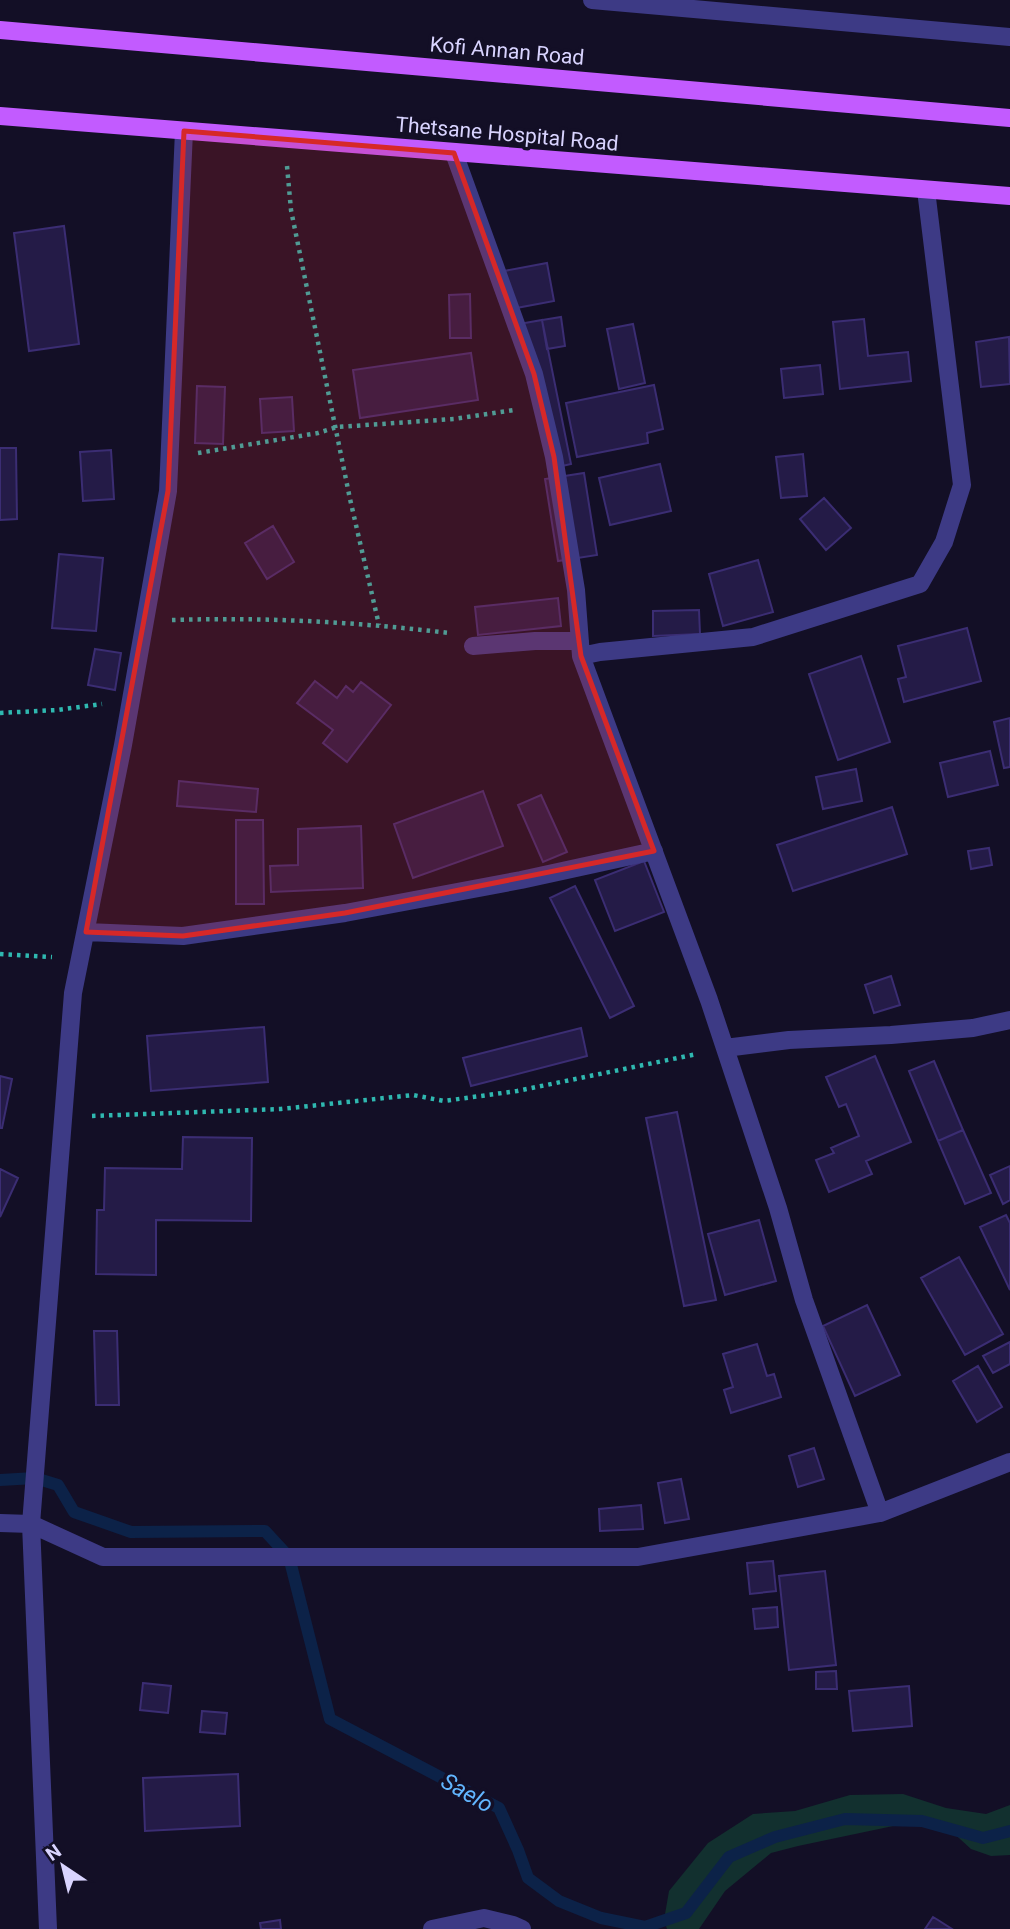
<svg xmlns="http://www.w3.org/2000/svg" width="1010" height="1929" font-family="Roboto,sans-serif">
  <style>
    .green { fill: #12302f }
    .lines { fill: none; stroke-linecap: round; stroke-linejoin: round }
    .stream { stroke: #0c2248; stroke-width: 12 }
    .building { fill: #241b47; stroke: #3b2d73; stroke-width: 2 }
    .path { stroke: #2fb8b0; stroke-width: 4.5; stroke-dasharray: 3.5 5; stroke-linecap: butt }
    .minor { stroke: #3d3a85; stroke-width: 18 }
    .major { stroke: #c25bff; stroke-width: 18 }
    .marked { fill: #d62828; fill-opacity: 0.2; stroke: #d62828; stroke-width: 5; stroke-linejoin: round }
    .labels { text-anchor: middle; dominant-baseline: central; stroke-width: 7; stroke-linejoin: round; paint-order: stroke }
    .street-label { font-size: 21px; fill: #d9d4ff; stroke: #130f26 }
    .water-label { font-size: 23px; font-style: italic; fill: #62b6ff; stroke: #130f26 }
  </style>
  <rect width="100%" height="100%" fill="#130f26"/>
  <path class="green" d="M 903,1794 L 946,1808 L 986,1814 L 1010,1805 L 1010,1855 L 991,1856 L 971,1849 L 948,1828 L 917,1821 L 798,1846 L 771,1853 L 725,1891 L 699,1929 L 667,1929 L 664,1920 L 669,1891 L 708,1843 L 753,1814 L 795,1811 L 850,1795 Z"/>
  <g class="lines">
    <path class="stream" d="M 0,1480 L 35,1478 L 58,1485 L 74,1512 L 131,1532 L 265,1531 L 289,1557 L 330,1719 L 499,1808 L 518,1850 L 528,1878 L 559,1901 L 601,1918 L 645,1927 L 686,1913 L 729,1857 L 775,1837 L 845,1819 L 922,1821 L 983,1838 L 1010,1831"/>
  </g>
  <path class="building" d="M 64,226 L 79,344 L 29,351 L 14,233 Z
    M 547,263 L 554,301 L 511,309 L 504,271 Z
    M 470,294 L 471,338 L 450,338 L 449,295 Z
    M 561,317 L 565,346 L 547,349 L 542,320 Z
    M 864,319 L 868,356 L 908,352 L 911,381 L 840,389 L 833,322 Z
    M 542,320 L 571,464 L 549,469 L 519,324 Z
    M 633,324 L 645,383 L 619,389 L 607,329 Z
    M 1009,337 L 1010,384 L 981,387 L 976,342 Z
    M 471,353 L 478,400 L 360,418 L 353,370 Z
    M 820,365 L 823,394 L 784,398 L 781,369 Z
    M 654,385 L 663,429 L 647,433 L 648,443 L 577,457 L 566,403 Z
    M 197,386 L 225,387 L 223,444 L 195,443 Z
    M 292,397 L 294,431 L 262,433 L 260,399 Z
    M 0,448 L 16,448 L 17,519 L 0,520 Z
    M 111,450 L 114,499 L 83,501 L 80,452 Z
    M 803,454 L 807,496 L 781,498 L 776,457 Z
    M 660,464 L 671,511 L 610,525 L 599,478 Z
    M 584,473 L 597,555 L 558,561 L 545,479 Z
    M 824,498 L 851,528 L 826,550 L 800,519 Z
    M 273,526 L 294,562 L 267,579 L 245,543 Z
    M 59,554 L 103,558 L 96,631 L 52,628 Z
    M 758,560 L 773,612 L 723,626 L 709,574 Z
    M 558,598 L 561,626 L 478,635 L 475,607 Z
    M 699,610 L 700,634 L 653,636 L 653,611 Z
    M 967,628 L 981,681 L 904,702 L 898,679 L 906,677 L 898,646 Z
    M 95,649 L 121,653 L 115,690 L 88,685 Z
    M 861,656 L 890,742 L 838,760 L 809,674 Z
    M 315,681 L 337,698 L 346,686 L 353,692 L 361,682 L 391,705 L 347,762 L 323,743 L 333,730 L 297,703 Z
    M 1010,718 L 1010,767 L 1004,768 L 994,722 Z
    M 990,751 L 998,785 L 948,797 L 940,763 Z
    M 856,769 L 862,801 L 823,809 L 816,777 Z
    M 179,781 L 258,789 L 256,812 L 177,806 Z
    M 483,791 L 503,846 L 413,878 L 394,824 Z
    M 541,795 L 567,852 L 543,862 L 518,805 Z
    M 892,807 L 907,854 L 793,891 L 777,845 Z
    M 236,820 L 263,820 L 264,904 L 236,904 Z
    M 361,826 L 363,888 L 271,892 L 270,866 L 298,865 L 298,829 Z
    M 989,848 L 992,865 L 971,869 L 968,851 Z
    M 644,861 L 664,912 L 615,931 L 595,880 Z
    M 575,886 L 634,1006 L 610,1018 L 550,898 Z
    M 891,976 L 900,1005 L 874,1013 L 865,985 Z
    M 264,1027 L 268,1082 L 151,1091 L 147,1036 Z
    M 581,1028 L 587,1056 L 471,1086 L 463,1058 Z
    M 875,1056 L 911,1142 L 866,1161 L 872,1174 L 829,1192 L 816,1160 L 834,1153 L 831,1148 L 859,1136 L 846,1104 L 839,1107 L 826,1077 Z
    M 934,1061 L 963,1130 L 938,1141 L 909,1071 Z
    M 0,1076 L 12,1079 L 2,1128 L 0,1128 Z
    M 677,1112 L 716,1300 L 684,1306 L 646,1118 Z
    M 963,1130 L 991,1193 L 965,1204 L 938,1141 Z
    M 183,1137 L 252,1138 L 251,1221 L 156,1220 L 156,1275 L 96,1274 L 97,1210 L 104,1210 L 105,1168 L 182,1169 Z
    M 1010,1166 L 1010,1200 L 1003,1204 L 990,1175 Z
    M 0,1169 L 18,1178 L 0,1217 Z
    M 1006,1215 L 1010,1223 L 1010,1290 L 980,1227 Z
    M 759,1220 L 776,1281 L 725,1295 L 708,1234 Z
    M 959,1257 L 1003,1334 L 965,1355 L 921,1278 Z
    M 867,1305 L 900,1375 L 855,1396 L 823,1326 Z
    M 94,1331 L 117,1331 L 119,1405 L 96,1405 Z
    M 1010,1342 L 1010,1364 L 993,1373 L 983,1356 Z
    M 757,1344 L 767,1376 L 774,1374 L 781,1397 L 731,1413 L 724,1390 L 733,1387 L 723,1354 Z
    M 978,1366 L 1002,1407 L 977,1422 L 953,1381 Z
    M 814,1448 L 824,1479 L 798,1487 L 789,1456 Z
    M 681,1479 L 689,1519 L 665,1523 L 658,1483 Z
    M 641,1505 L 643,1529 L 600,1531 L 599,1509 Z
    M 773,1561 L 776,1591 L 750,1594 L 747,1563 Z
    M 825,1571 L 836,1665 L 789,1670 L 779,1576 Z
    M 777,1607 L 778,1627 L 755,1629 L 753,1609 Z
    M 836,1671 L 837,1689 L 816,1689 L 816,1672 Z
    M 143,1683 L 171,1686 L 168,1713 L 140,1710 Z
    M 909,1686 L 912,1726 L 853,1731 L 849,1691 Z
    M 202,1711 L 227,1713 L 225,1734 L 200,1732 Z
    M 238,1774 L 240,1826 L 145,1831 L 143,1778 Z
    M 933,1917 L 938,1920 L 952,1929 L 925,1929 Z
    M 280,1920 L 281,1929 L 261,1929 L 260,1923 Z"/>
  <g class="lines">
    <path class="path" d="M 287,166 L 291,210 L 350,499 L 379,625
      M 198,453 L 318,433 L 337,427 L 454,419 L 514,410
      M 172,620 C 265,617 357,622 449,633
      M 0,713 L 57,710 L 102,704
      M 0,954 L 52,957
      M 92,1116 L 281,1109 L 413,1095 L 444,1101 L 517,1091 L 697,1054"/>
    <path class="minor" d="M 592,0 L 1010,37
      M 454,153 L 534,374 L 554,457 L 576,590 L 581,656
      M 473,646 L 535,641 L 580,641
      M 86,932 L 183,936 L 345,913 L 521,880 L 654,851
      M 725,1048 L 789,1040 L 891,1035 L 973,1028 L 1010,1020
      M 880,1513 L 804,1300 L 778,1208 L 709,1000 L 581,656 L 600,652 L 753,637 L 920,584 L 944,542 L 962,485 L 926,190
      M 0,1523 L 31,1524 L 103,1557 L 638,1557 L 880,1513 L 1010,1462
      M 48,1929 L 31,1524 L 73,993 L 123,745 L 168,491 L 184,131
      M 432,1929 L 484,1918 L 513,1925 L 522,1929"/>
    <path class="major" d="M 0,30 L 1010,118
      M 0,116 L 1010,196"/>
  </g>
  <path class="marked" d="M 184,131 L 454,153 L 534,374 L 554,457 L 581,656 L 654,851 L 345,913 L 183,936 L 86,932 L 168,491 Z"/>
  <g class="labels">
    <g class="street-label">
      <text transform="translate(507 51) rotate(5)">Kofi Annan Road</text>
      <text transform="translate(507 134) rotate(5)">Thetsane Hospital Road</text>
    </g>
    <g class="water-label">
      <text transform="translate(467 1793) rotate(30)">Saelo</text>
    </g>
  </g>
  <g transform="translate(63 1866) rotate(325)" stroke="#130f26" stroke-width="5" paint-order="stroke">
  <path d="M0-5L12 26L0 18L-12 26Z" fill="#d9d4ff"/>
  <text y="-10" font-size="19" font-weight="bold" text-anchor="middle" fill="#d9d4ff">N</text>
  </g>
</svg>
